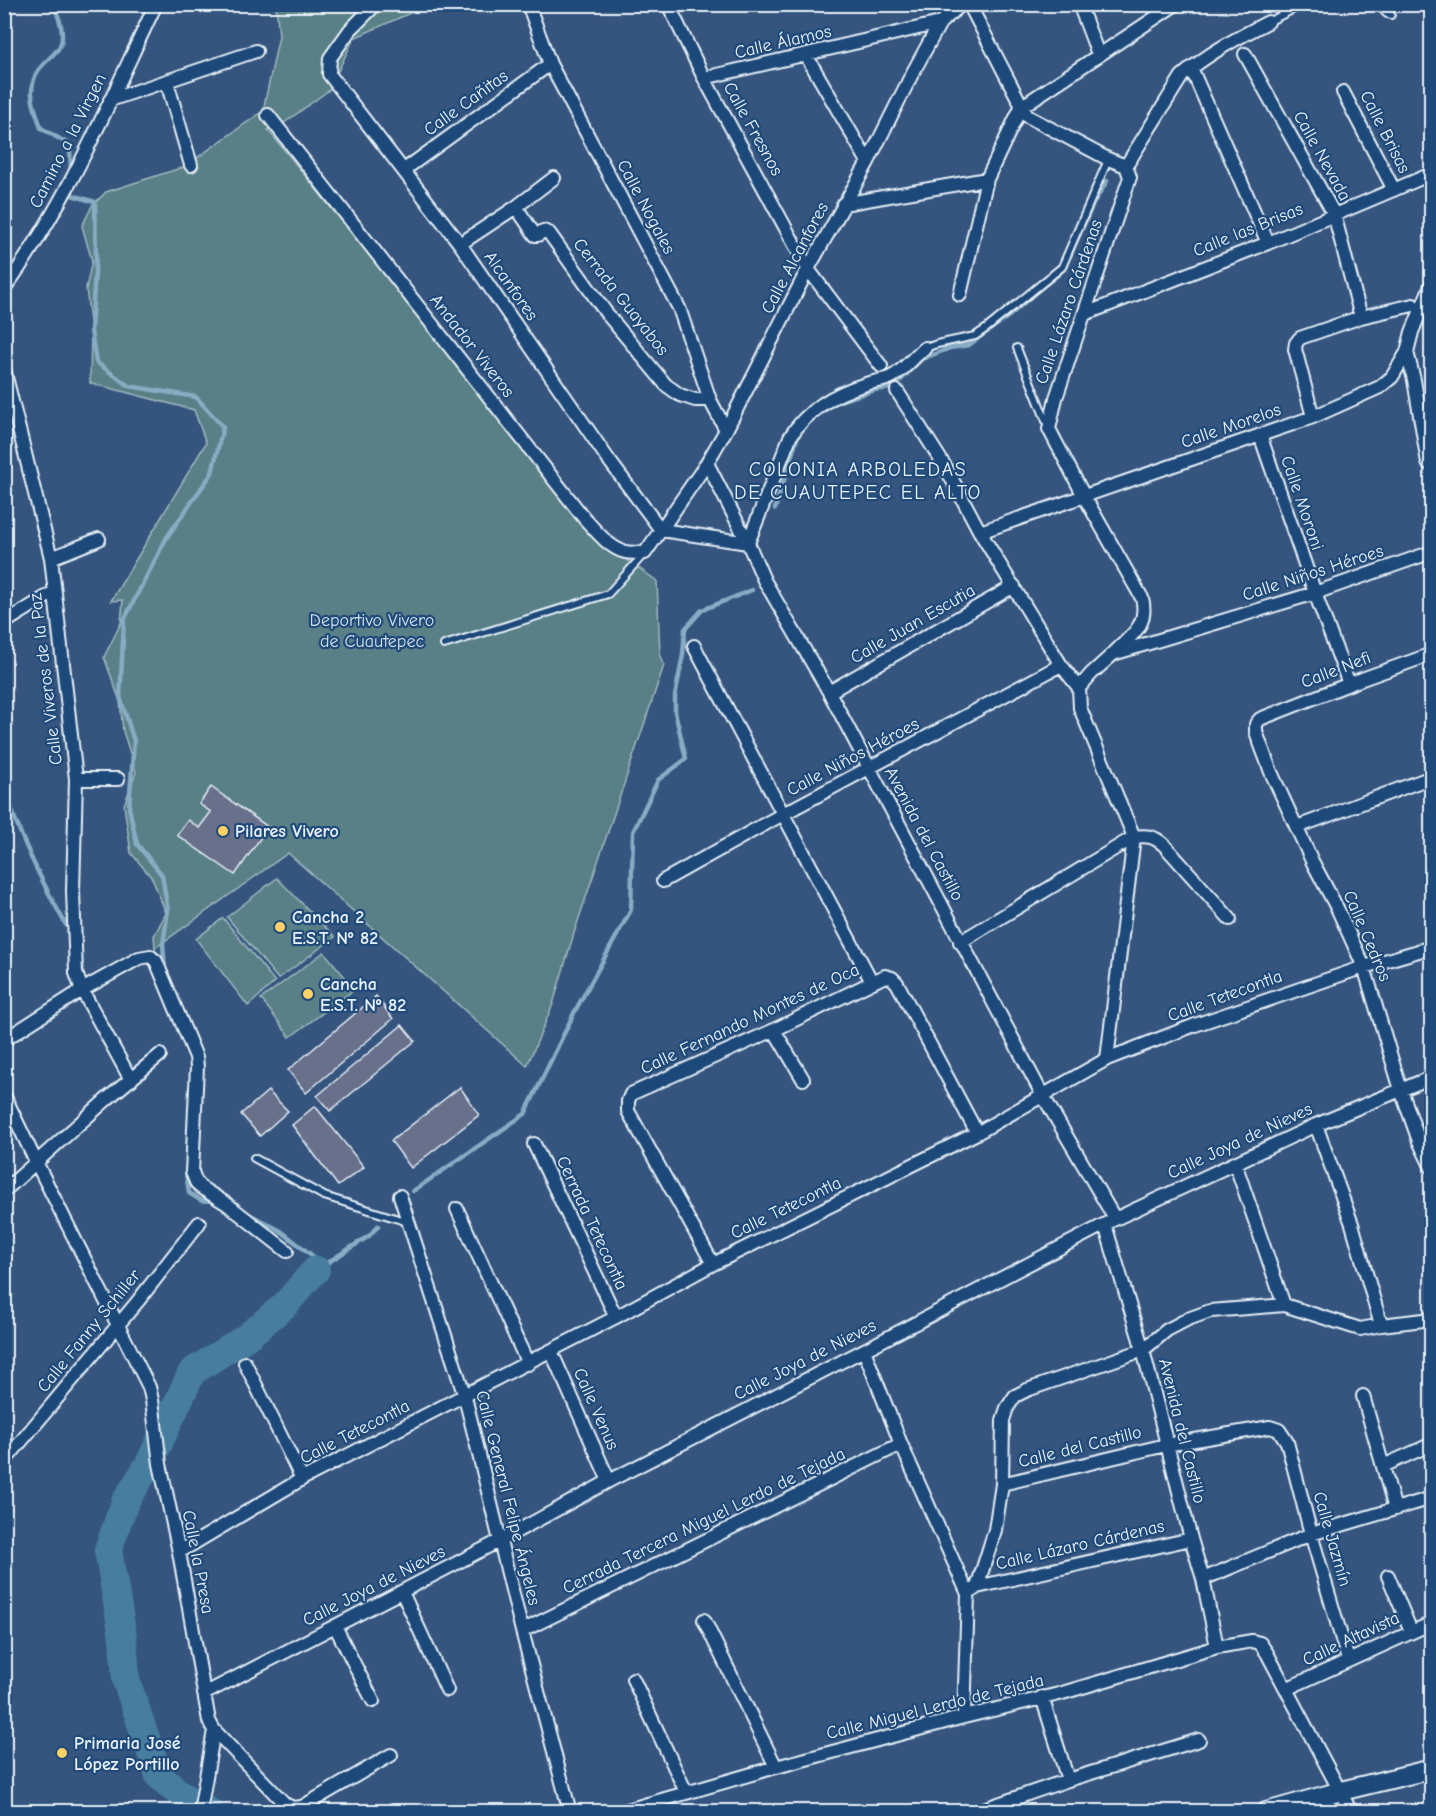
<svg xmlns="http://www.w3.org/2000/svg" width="1436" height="1816" font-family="'Comic Neue',sans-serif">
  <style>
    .green { fill: #598086; stroke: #a0b8bf; stroke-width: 1.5 }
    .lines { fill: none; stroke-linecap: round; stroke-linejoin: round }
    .stream { stroke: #87acc3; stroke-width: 4.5 }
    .river { stroke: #467e9f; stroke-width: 28 }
    .building { fill: #69708c; stroke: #e8f1f8; stroke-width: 1.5 }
    .lane-casing { stroke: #e8f1f8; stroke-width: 10 }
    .street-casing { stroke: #e8f1f8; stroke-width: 16 }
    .secondary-casing { stroke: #e8f1f8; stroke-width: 22 }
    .lane { stroke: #1f4a7a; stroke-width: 6 }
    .street { stroke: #1f4a7a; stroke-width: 12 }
    .secondary { stroke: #1f4a7a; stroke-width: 18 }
    .poi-dot { fill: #ffd166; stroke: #1f4a7a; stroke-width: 2 }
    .labels { text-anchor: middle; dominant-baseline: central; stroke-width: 4.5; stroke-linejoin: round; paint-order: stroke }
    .street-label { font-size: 18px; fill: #e8f1f8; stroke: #1f4a7a }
    .park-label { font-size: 18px; fill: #d3e0e7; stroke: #1f4a7a }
    .poi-label { font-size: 18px; font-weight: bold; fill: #e8f1f8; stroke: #1f4a7a; text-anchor: start }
    .neighbourhood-label { font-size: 20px; letter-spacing: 1.5px; fill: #e8f1f8; stroke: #1f4a7a }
  </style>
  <rect width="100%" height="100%" fill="#35557f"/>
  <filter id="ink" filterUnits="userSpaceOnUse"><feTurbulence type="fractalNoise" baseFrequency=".0167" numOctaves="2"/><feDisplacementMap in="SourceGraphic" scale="12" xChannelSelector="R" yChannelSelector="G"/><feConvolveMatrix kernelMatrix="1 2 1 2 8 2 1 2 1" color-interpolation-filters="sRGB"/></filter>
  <g filter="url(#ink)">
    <path class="green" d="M 276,5 L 428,5 L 354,38 L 329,90 L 276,129 L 274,126 L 268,130 L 396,288 L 505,414 L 609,547 L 657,581 L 660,656 L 664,665 L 574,933 L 553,1004 L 527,1066 L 288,853 L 155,948 L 154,936 L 166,913 L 152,878 L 131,853 L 124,805 L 136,772 L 123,731 L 120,701 L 104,657 L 121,623 L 123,600 L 111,601 L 206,443 L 194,410 L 90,383 L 91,331 L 86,288 L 92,261 L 82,226 L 92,206 L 106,192 L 184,167 L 263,111 L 279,36 Z
      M 277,878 L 335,937 L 278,979 L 227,917 Z
      M 223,918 L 275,982 L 248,1006 L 196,939 Z
      M 324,952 L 355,989 L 290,1037 L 261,999 Z"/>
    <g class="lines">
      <path class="stream" d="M 52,4 C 59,15 67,37 58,49 C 46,64 33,68 32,91 C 31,102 38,117 41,128 L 70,145 L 71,173
        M 72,187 L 72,195 L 95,202 L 96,257 L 91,331 L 96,362 L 129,386 L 196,397 L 223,427 L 212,473 L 167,537 L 124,620 L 120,697 L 134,741 L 129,808 L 137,844 L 162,875 L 168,911 L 163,944 L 165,971
        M 1070,256 L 1093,204 L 1107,181
        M 811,420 L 839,401 L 875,390 L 890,388 L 901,380 L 922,359 L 950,348 L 969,345 L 1009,316 L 1035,293 L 1059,274 L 1065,267
        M 775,509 L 799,432
        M 4,785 C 18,835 41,880 66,925
        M 186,1173 L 189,1193 L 202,1201 L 215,1200
        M 413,1191 L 525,1114 L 575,1011 L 631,910 L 633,832 L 658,780 L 686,759 L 675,712 L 675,696 L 683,655 L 685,629 L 702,610 L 752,590
        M 247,1213 L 281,1231 L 314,1257 L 316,1270 L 369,1236 L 378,1226"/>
      <path class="river" d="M 210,1812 L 180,1794 L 159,1776 L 126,1680 L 123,1637 L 108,1550 L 125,1502 L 149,1464 L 192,1372 L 248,1336 L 285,1305 L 309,1277 L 316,1270"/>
    </g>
    <path class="building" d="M 211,787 L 268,827 L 235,875 L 177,835 L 188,820 L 199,828 L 211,812 L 199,804 Z
      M 376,996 L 393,1019 L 306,1093 L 288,1070 Z
      M 402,1025 L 415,1041 L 330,1111 L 317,1096 Z
      M 460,1087 L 479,1115 L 411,1168 L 391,1141 Z
      M 268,1091 L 288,1111 L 260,1136 L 241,1114 Z
      M 315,1106 L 364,1167 L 338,1186 L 292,1125 Z"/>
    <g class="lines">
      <g class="lane-casing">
        <path id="lane" d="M 1377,4 L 1387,14 L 1391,15
          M 1268,22 L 1304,4
          M 925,348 L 937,344 L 975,336 L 987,328 L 1062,267 L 1108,160
          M 1017,348 L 1048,426
          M 444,645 L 608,594 L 645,553
          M 254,1158 L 324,1196 L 408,1222"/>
      </g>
      <g class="street-casing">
        <path id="street" d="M 376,4 L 350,30 L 330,58 L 329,74 L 460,244 L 608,459 L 661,530
          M 528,4 L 550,64 L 679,308 L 710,400 L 726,430
          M 668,4 L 704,78 L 808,269 L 881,366
          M 969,4 L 1027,116 L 1108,159 L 1126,166 L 1130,177 L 1056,398 L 1049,429 L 1084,496 L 1142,598 C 1149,626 1131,635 1113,654
          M 1079,4 L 1098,54
          M 1245,54 L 1334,214 L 1361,317
          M 806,55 L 868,162
          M 1191,68 L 1268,243
          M 704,78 L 940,23
          M 167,82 L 191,165
          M 1343,92 L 1394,190
          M 110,100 L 256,51
          M 268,115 L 584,518 C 595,530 609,548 625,552 C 632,553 639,553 645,553 L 707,463 L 726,430 L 808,269 L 868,162 L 912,74 L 940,23 L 962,4
          M 1126,166 L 1182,76 C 1207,54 1239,37 1268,22
          M 404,170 L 550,64
          M 843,204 L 987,179
          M 516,207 L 535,235 L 538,235 L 543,231 L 549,233 L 607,314 L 666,385 L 680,395 L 695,400 L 710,400
          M 460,244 L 516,207 L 554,178
          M 4,289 C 67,204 110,100 156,4
          M 960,295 L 987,179 L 1021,107 L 1176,4
          M 1085,314 L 1268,243 L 1424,177
          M 1407,352 L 1414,380 L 1428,463
          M 4,369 L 51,558 L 76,779 L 73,891 L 76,973 L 82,990 L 131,1080
          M 897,391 L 946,468 L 980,532 L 1061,665 L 1079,688 L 1080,708 L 1134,837 L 1107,1059
          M 1313,417 L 1295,349 L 1296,343 L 1300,338 L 1361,317 L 1413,305
          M 1260,435 L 1315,593 L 1349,684
          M 707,463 L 748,543 L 764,580 L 829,692 L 1043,1096 L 1115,1219
          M 661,530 L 748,543 L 790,437 C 807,410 836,393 866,384 C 874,381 886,381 893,376 C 905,369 914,356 925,348
          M 980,532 L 1313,417 L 1380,387 L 1392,377 L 1407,352 L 1412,332 L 1432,283
          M 51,558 L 99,539
          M 4,623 L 54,592
          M 694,646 L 872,982
          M 1432,654 L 1362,679 L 1260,719 L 1256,724 L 1256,732 L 1271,772 L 1312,861 L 1338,910 L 1364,967 L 1401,1090 L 1419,1141 L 1432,1168
          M 1079,688 L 1091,674 L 1113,654 L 1315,593 L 1432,552
          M 829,692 L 1014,586
          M 76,779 L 118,779
          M 1297,827 L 1432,777
          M 663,881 L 783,814 L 1061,665
          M 960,942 L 1134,837 C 1147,835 1154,836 1164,845 L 1230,919
          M 774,1030 L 803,1079
          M 4,1040 L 82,990 L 139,958 L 150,956 L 156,961 L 196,1057 L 197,1067 L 192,1172 L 196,1182 L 200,1187 L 227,1204 L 287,1251
          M 4,1095 L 36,1162 L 149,1387 L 152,1400 L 160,1464 L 179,1552 L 209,1721 L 214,1730 L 200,1812
          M 1316,1125 L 1352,1224 L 1381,1325
          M 534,1144 L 616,1317
          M 1235,1163 L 1284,1305
          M 4,1191 L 107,1099 L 160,1055
          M 400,1196 L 465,1397 L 522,1631 L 570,1812
          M 457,1209 L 528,1364
          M 1105,1225 L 1143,1350 L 1191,1539 L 1203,1579 L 1217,1647
          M 713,1264 L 628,1111 L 628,1101 L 631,1094 L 774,1030 L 885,976 L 892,978 L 897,983 L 977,1133
          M 864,1350 L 901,1444 L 968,1594 L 964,1717
          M 551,1351 L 609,1481
          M 245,1363 L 302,1479
          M 1363,1396 L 1395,1509
          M 4,1462 L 138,1301 L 199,1223
          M 1383,1466 L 1432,1444
          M 1002,1484 L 1166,1445 L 1270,1427 L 1279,1430 L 1287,1442 L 1311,1534 L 1348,1660
          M 179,1552 L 302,1479 L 616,1317 L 713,1264 L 977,1133 L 1107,1059 L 1195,1025 L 1364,967 L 1432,947
          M 1388,1576 L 1411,1631
          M 1203,1579 L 1311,1534 L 1432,1498
          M 977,1587 L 1191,1539
          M 402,1592 L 447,1690
          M 968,1594 L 977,1587 L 995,1530 L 1002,1484 L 1003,1420 L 1007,1408 L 1015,1396 L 1027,1390 L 1143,1350 L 1167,1330 L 1188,1319 L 1210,1311 L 1284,1305 L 1360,1329 L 1381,1325 L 1432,1319
          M 704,1620 L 776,1767
          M 335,1626 L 373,1701
          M 522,1631 L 901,1444
          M 633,1679 L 686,1792
          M 1286,1689 L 1432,1623
          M 204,1694 L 501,1540 L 609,1481 L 864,1350 L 1115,1219 L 1316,1125 L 1432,1077
          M 1042,1697 L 1068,1780
          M 214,1730 L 285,1804 L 292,1808 L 302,1807 L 391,1755
          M 620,1812 L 776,1767 L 964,1717 L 1059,1694 L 1217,1647 L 1252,1641 L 1260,1643 L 1267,1653 L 1351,1812
          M 975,1812 L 1068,1780 L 1199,1740"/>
      </g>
      <g class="secondary-casing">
        <path id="secondary" d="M 1266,1812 L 1341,1791 L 1432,1769"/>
      </g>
      <use href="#lane" class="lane"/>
      <use href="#street" class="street"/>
      <use href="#secondary" class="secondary"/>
    </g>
  </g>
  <g class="poi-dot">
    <circle cx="223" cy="831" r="6"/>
    <circle cx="280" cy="927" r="6"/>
    <circle cx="308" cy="994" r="6"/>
    <circle cx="62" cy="1753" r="6"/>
  </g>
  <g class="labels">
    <g class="street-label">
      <text transform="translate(783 42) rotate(-13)">Calle Álamos</text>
      <text transform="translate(466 103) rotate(-36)">Calle Cañitas</text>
      <text transform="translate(753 129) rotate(61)">Calle Fresnos</text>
      <text transform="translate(1385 132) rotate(63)">Calle Brisas</text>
      <text transform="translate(68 141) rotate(-63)">Camino a la Virgen</text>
      <text transform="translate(1322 156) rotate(61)">Calle Nevada</text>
      <text transform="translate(646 207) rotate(62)">Calle Nogales</text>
      <text transform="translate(1248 230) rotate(-22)">Calle las Brisas</text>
      <text transform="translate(795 258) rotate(-62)">Calle Alcanfores</text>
      <text transform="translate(511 286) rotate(55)">Alcanfores</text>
      <text transform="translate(621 297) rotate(52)">Cerrada Guayabos</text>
      <text transform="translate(1069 302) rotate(-71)">Calle Lázaro Cárdenas</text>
      <text transform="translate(472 346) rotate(52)">Andador Viveros</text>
      <text transform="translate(1231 426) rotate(-19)">Calle Morelos</text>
      <text transform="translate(1302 503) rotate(71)">Calle Moroni</text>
      <text transform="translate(1313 573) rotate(-18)">Calle Niños Héroes</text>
      <text transform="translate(913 624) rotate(-30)">Calle Juan Escutia</text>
      <text transform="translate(1336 670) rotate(-21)">Calle Nefi</text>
      <text transform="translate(46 679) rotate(-97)">Calle Viveros de la Paz</text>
      <text transform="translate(853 757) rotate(-28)">Calle Niños Héroes</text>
      <text transform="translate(924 834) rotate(62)">Avenida del Castillo</text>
      <text transform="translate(1367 936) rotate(67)">Calle Cedros</text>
      <text transform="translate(1225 996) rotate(-20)">Calle Tetecontla</text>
      <text transform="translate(750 1019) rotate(-25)">Calle Fernando Montes de Oca</text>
      <text transform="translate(1240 1141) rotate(-25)">Calle Joya de Nieves</text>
      <text transform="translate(786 1208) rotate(-26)">Calle Tetecontla</text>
      <text transform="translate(592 1223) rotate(65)">Cerrada Tetecontla</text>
      <text transform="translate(89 1331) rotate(-51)">Calle Fanny Schiller</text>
      <text transform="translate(805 1360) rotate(-27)">Calle Joya de Nieves</text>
      <text transform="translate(596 1409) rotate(66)">Calle Venus</text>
      <text transform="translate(1182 1431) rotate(76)">Avenida del Castillo</text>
      <text transform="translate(355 1432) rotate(-27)">Calle Tetecontla</text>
      <text transform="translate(1080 1447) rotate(-14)">Calle del Castillo</text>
      <text transform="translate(508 1498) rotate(76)">Calle General Felipe Ángeles</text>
      <text transform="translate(704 1521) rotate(-26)">Cerrada Tercera Miguel Lerdo de Tejada</text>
      <text transform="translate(1332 1539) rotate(74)">Calle Jazmín</text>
      <text transform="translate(1080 1545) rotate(-13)">Calle Lázaro Cárdenas</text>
      <text transform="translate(198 1562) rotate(79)">Calle la Presa</text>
      <text transform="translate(374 1586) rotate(-27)">Calle Joya de Nieves</text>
      <text transform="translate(1351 1639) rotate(-25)">Calle Altavista</text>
      <text transform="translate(935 1707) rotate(-14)">Calle Miguel Lerdo de Tejada</text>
    </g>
    <g class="park-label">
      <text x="372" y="620">Deportivo Vivero<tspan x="372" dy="21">de Cuautepec</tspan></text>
    </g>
    <g class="poi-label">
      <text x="235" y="831">Pilares Vivero</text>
      <text x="292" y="917">Cancha 2<tspan x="292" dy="21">E.S.T. Nº 82</tspan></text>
      <text x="320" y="984">Cancha<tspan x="320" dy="21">E.S.T. Nº 82</tspan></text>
      <text x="74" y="1743">Primaria José<tspan x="74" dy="21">López Portillo</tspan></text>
    </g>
    <g class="neighbourhood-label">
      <text x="858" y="469">COLONIA ARBOLEDAS<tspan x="858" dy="23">DE CUAUTEPEC EL ALTO</tspan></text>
    </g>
  </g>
  <rect width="1436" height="1816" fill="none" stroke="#1f4a7a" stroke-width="24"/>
  <rect x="12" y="12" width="1412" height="1792" fill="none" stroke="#e8f1f8" stroke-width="2" filter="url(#ink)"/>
</svg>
